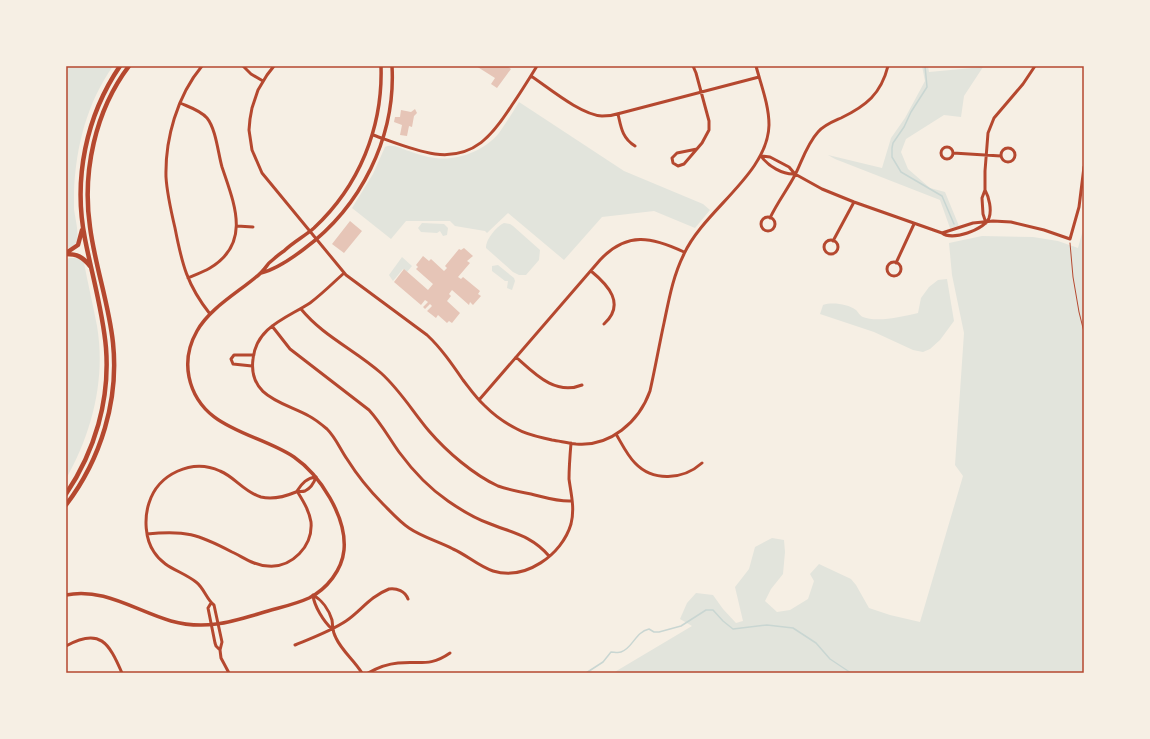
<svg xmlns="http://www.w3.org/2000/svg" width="1150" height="739" font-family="Raleway,sans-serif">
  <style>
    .green { fill: #e2e4dc }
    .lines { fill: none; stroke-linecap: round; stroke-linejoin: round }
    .stream { stroke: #c9d6d2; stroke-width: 1.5 }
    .building { fill: #e6c5b7 }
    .path { stroke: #b5482f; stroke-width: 1 }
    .minor { stroke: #b5482f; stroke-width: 3 }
    .tertiary { stroke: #b5482f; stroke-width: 3.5 }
    .primary { stroke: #b5482f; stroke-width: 4.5 }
    .neatline { fill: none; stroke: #b5482f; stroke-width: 1.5 }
  </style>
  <rect width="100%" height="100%" fill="#f6efe4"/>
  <path class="green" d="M 66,66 L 113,66 C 87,103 76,146 74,191 C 74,197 74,203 74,209 C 75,218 80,235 76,243 C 74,246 70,248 66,249 Z
    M 922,66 L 928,66 L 929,72 L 983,67 L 964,96 L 961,117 L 944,115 L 906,139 L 901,152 L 908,169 L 930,188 L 945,192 L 959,226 L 950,228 L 940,200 L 835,159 L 828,155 L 882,168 L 891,138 L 905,118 L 925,81 Z
    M 519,102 L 624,171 L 703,204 L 710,210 L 695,228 L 654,211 L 602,217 L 564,260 L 508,213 L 487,233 L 485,231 L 455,226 L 450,221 L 406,221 L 391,239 L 352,208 L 373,174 L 385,147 C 392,143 402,149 409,151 C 417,154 426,157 435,158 C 458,161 484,151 499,133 C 506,123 513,112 519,102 Z
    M 422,223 L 444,224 L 448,228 L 447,235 L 443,236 L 440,231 L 437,233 L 421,232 L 418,228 Z
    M 504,223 L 510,224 L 513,226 L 540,250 L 539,260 L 526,275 L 519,275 L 513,272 L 486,248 C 486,239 496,227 504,223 Z
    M 1084,226 L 1084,673 L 613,673 L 692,626 L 680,619 L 687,603 L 696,593 L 713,595 L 723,609 L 736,623 L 743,621 L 735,587 L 749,569 L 755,547 L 772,538 L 784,540 L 785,552 L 783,574 L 771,589 L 765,601 L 777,612 L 790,610 L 808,599 L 814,581 L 810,574 L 819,564 L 851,579 L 856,585 L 869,608 L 890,615 L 920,622 L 963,476 L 955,465 L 964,333 L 952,275 L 949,243 L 982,236 L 1033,237 L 1058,241 L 1078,248 Z
    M 402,257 L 412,266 L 407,272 L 403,269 L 393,281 L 389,275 Z
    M 70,258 C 76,258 81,258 84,263 C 88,284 93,305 97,326 C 106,379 92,433 66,479 L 66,259 Z
    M 498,265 L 514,278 L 515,281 L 512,290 L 507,288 L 508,281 L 505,281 L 492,271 L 492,266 Z
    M 947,279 L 954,321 L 940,340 L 930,349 L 923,352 L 913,350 L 874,332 L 820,314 L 823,305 C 832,302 848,304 856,310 C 858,312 860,316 863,317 C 877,323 904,316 918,313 L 921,298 L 929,287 L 938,280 Z"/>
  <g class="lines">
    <path class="stream" d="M 925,66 L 927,87 L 911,112 L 904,127 L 893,143 L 892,148 L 892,157 L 901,172 L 942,196 L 954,224
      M 586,673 L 603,662 L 611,652 C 614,652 618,653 621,652 C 633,648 635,632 649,629 L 654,632 L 659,632 L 681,626 L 706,610 L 713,610 L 723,621 L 733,629 L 767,625 L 793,628 L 816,643 L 830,659 L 851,673"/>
  </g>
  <path class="building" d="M 476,66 L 507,66 L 511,69 L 497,88 L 491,84 L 495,78 Z
    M 415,109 L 417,113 L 414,116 L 412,127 L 409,126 L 407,136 L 400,135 L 402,125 L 394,122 L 395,117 L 400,117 L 401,110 L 411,112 Z
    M 350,221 L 362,231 L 344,253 L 332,244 Z
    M 464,248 L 473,256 L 467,261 L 470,263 L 458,277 L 461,279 L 463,277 L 480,291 L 478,294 L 481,296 L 473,305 L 470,302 L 469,305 L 452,290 L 449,294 L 451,296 L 447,301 L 460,313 L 452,323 L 449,321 L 447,323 L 438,315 L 436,318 L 427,311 L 432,306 L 430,304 L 425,309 L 423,307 L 428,302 L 425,300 L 421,305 L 394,282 L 404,269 L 428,290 L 433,284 L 416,269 L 418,267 L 416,265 L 423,256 L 429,261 L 431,259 L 444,271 L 447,268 L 445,266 L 459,249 L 461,250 Z"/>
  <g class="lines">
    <path class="path" d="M 1070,243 L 1073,277 L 1079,312 L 1084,332"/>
    <path class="minor" d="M 202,66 C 177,96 165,139 166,177 C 167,194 171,211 175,228 C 182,264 187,285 210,314
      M 243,66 L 251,74 L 263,81
      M 274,66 L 267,75 L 258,90 L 252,108 L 250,119 L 249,130 L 252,150 L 262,173 L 346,275 L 427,335 C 441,348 452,364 463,380 C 470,389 476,398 485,406 C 494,415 505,423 517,429 C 527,435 540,437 552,440 C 559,441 568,443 576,444 C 610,447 639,422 650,391 C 655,369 659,346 664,323 C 669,299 673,276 684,254 C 704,210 768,174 769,125 C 769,105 761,85 756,66
      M 693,66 L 696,73 L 709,121 L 709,130 L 702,143 L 684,164 L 678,166 L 673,163 L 672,158 L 677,153 L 697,149
      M 531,76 C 549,88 581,115 602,116 C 609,116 615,115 621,113 L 759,77
      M 180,103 C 189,107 200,110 207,118 C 216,129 218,153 222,167 C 234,203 252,243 210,268 C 203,272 195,275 188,278
      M 618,114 C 621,127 622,138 635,146
      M 373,135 C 393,142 414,151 435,154 C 474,159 493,135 512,105 C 521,92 529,79 537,66
      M941 153a6 6 0 1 1 12 0a6 6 0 1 1-12 0Z
      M1001 155a7 7 0 1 1 14 0a7 7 0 1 1-14 0Z
      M 953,153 L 1001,156
      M 761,156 L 770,157 L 789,167 L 795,174 L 822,189 L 854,202 L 942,233 C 952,241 984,230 989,218 C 992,210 989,197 985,190
      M 761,156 C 768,166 783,175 795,174
      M761 224a7 7 0 1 1 14 0a7 7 0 1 1-14 0Z
      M 770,218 C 777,203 787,190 795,175 C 802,161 807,144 818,132 C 824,125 832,122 841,118 C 866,106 881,94 888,66
      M 986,223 L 983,214 L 982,198 L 985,190 L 985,171 L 988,133 L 994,118 L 1023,84 L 1035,66
      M 237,226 L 253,227
      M 942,233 L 973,223 L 993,221 L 1011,222 L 1044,230 L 1070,239 L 1079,207 L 1084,167
      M824 247a7 7 0 1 1 14 0a7 7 0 1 1-14 0Z
      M 833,241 L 854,202
      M887 269a7 7 0 1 1 14 0a7 7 0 1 1-14 0Z
      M 896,263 L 914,224
      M 591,271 C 608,285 626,304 604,324
      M 344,273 C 333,283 322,294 310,303 C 287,318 256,327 253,359 C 248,397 283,402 309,416 C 315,419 321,424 327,429 C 336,438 340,449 347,459 C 357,475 369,490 383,504 C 391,512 400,522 409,528 C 422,537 440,542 453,549 C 467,555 478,566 493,571 C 525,581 562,555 571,524 C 575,508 571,494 569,479 C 569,467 570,455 571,443
      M 301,309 C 323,336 355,350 381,373 C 400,390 413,412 429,431 C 447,452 474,475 498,486 C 509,490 520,492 531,494 C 544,497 558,502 572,501
      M 272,326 L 290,349 L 369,410 C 381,423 389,438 399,452 C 413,471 429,488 448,501 C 461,510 474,518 488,523 C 512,533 531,535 549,556
      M 516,357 C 534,373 555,396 582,385
      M 252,366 L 233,364 L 231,359 L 234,355 L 253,355
      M 479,400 L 600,260 C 627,231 652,237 684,252
      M 616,434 C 622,444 627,455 635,463 C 653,482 683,480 702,463
      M 147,534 C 185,530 198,534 232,552 C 243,557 255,566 268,566 C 292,568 313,546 311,522 C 309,510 303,501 297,491
      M 313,595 C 322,600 329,610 332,620 C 333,627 332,631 336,638 C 342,651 354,660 362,673
      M 313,595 C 314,606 324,622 332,629
      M 211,603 L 208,608 L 215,643 L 216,646 L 220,650
      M 295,645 C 312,638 331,631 346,621 C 362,610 369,597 389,589 C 397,588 405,591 408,599
      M 66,646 C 100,627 109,643 122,673
      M 229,673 L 221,658 L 220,650 L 222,642 L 214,605 C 207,600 204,588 196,582 C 182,571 164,568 154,552 C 145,539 144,518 149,503 C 158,474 192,458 220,471 C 235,477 244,492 261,497 C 273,500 284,497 296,492 C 299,491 302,492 305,491 C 311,488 314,483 316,477 C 307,478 302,483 297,491
      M 368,673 C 377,668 387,664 398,663 C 420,661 430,667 450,653"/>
    <path class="tertiary" d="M 261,273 C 277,269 291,259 304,249 C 361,207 396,137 392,66
      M 66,595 C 103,587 136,611 171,621 C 207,631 234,621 268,611 C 282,607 296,604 309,598 C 327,589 342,570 344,550 C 347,517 320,475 294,457 C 256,432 200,430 189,377 C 186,362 189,345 197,331 C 209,309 237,293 256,277 C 262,273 265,268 269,263 C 274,259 279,254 284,251 C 293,242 305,236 314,228 C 359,186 383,128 381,66"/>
    <path class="primary" d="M 66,253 L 78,245 L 82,230
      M 66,254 C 77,254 83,257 90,266
      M 66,494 C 95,451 110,400 106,348 C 103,312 92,275 85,239 C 73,179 86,116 120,66
      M 66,505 C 101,459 119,400 113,343 C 109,304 95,266 90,227 C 82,172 95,111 129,66"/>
  </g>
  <rect width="1150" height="739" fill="none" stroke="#f6efe4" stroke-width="134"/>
  <rect x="67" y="67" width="1016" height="605" class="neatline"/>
</svg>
